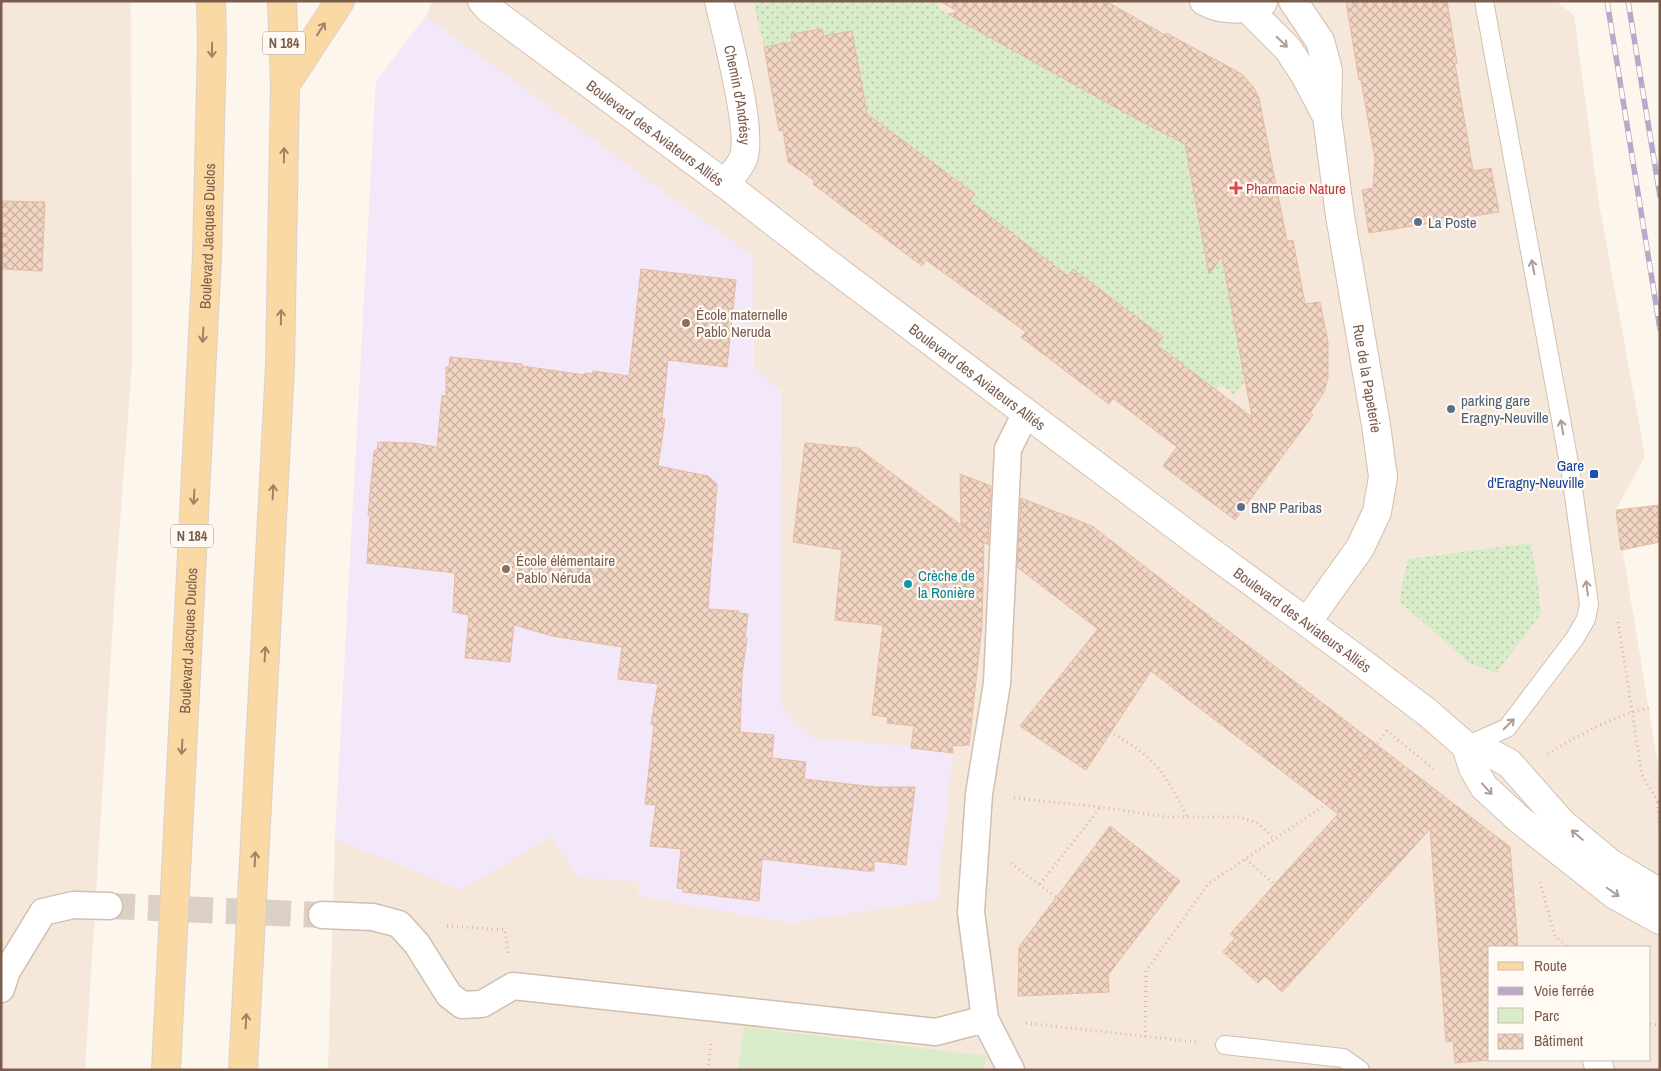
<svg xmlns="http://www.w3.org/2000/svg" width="1661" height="1071" font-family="'Archivo Narrow',sans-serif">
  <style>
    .residential { fill: #f5e8da; fill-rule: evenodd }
    .education { fill: #f3e8fa }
    .grass { fill: url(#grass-dots) }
    .park { fill: #d8ecc9 }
    .building { fill: url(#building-cross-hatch); stroke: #e6bba3 }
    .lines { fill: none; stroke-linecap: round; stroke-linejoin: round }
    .pedestrian-tunnel { stroke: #dcd0c4; stroke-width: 26; stroke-dasharray: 26 13; stroke-linecap: butt }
    .service-casing { stroke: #d1beb0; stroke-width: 20 }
    .pedestrian-casing { stroke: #d1beb0; stroke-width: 29 }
    .minor-casing { stroke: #d1beb0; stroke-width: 30 }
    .secondary-casing { stroke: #d6c0b0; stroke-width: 30 }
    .primary-casing { stroke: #dad1cd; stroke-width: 30 }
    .path { stroke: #d9b8a5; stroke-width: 3; stroke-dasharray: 1 4; stroke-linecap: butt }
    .service { stroke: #fff; stroke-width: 18 }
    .pedestrian { stroke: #fff; stroke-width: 26 }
    .minor { stroke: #fff; stroke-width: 28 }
    .secondary { stroke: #fff; stroke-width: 28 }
    .primary { stroke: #fbd9a5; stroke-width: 28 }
    .rail-casing { stroke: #b9a8c9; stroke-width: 5.5 }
    .rail { stroke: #fffaf3; stroke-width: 4; stroke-dasharray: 11; stroke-linecap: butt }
    .oneway { stroke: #a18267 }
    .oneway2 { stroke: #af9d94 }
    .health-dot { fill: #e0444e; stroke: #fffaf3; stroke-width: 2 }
    .service-dot { fill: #5c6f8a; stroke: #fffaf3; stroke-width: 2 }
    .education-dot { fill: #8d6e63; stroke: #fffaf3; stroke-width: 2 }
    .transit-dot { fill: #1a4fb4; stroke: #fffaf3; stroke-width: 2 }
    .culture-dot { fill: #0f9aa8; stroke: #fffaf3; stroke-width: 2 }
    .labels { text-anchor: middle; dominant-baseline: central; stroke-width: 4.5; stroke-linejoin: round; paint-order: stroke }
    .shield { fill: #fffaf3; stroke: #a28b7f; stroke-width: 1 }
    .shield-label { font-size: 14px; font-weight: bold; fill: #7a5c4d }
    .street-label { font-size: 15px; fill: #7a5c4d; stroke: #fffaf3 }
    .health-label { font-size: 15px; fill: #be3a42; stroke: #fffaf3; text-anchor: start }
    .service-label { font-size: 15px; fill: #4e5e75; stroke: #fffaf3; text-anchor: start }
    .education-label { font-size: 15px; fill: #785e54; stroke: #fffaf3; text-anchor: start }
    .transit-label { font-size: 15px; fill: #164399; stroke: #fffaf3; text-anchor: end }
    .culture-label { font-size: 15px; fill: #0d838f; stroke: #fffaf3; text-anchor: start }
  </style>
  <defs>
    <pattern id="grass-dots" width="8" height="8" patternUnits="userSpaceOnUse" patternTransform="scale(1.25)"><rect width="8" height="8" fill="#d8ecc9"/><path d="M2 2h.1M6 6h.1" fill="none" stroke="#b4c2a5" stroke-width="1.8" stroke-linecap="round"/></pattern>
    <pattern id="building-cross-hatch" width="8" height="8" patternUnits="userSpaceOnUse" patternTransform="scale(1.25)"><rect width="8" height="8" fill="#f3d5c3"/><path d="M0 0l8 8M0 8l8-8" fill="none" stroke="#cab0a1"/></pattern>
  </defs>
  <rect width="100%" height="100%" fill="#fdf6ec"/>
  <path class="residential" d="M 1,1 L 131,1 L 132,364 L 116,574 L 85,1070 L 1,1070 Z
    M 432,1 L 1556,1 L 1574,15 L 1599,203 L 1645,456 L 1616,510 L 1660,777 L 1660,1070 L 328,1070 L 335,839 L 376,81 L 426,16 ZM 1490,947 L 1650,947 L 1650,1060 L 1490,1060 Z"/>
  <path class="education" d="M 426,16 L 753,257 L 754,368 L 782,391 L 781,707 L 812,738 L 912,746 L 953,753 L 937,900 L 789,923 L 638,896 L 640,882 L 579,878 L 551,837 L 461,890 L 335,839 L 376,81 Z"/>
  <path class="grass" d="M 753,1 L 939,1 L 941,2 L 938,8 L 1123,111 L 1185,144 L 1207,264 L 1223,261 L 1246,380 L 1235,395 L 1220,384 L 1216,389 L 1157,345 L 1162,338 L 1073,269 L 1068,276 L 1039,254 L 996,310 L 956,282 L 1000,224 L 970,201 L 975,194 L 867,114 L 851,31 L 823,36 L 821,29 L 791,34 L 792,42 L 764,47 Z
    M 1530,543 L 1537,574 L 1541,614 L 1496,673 L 1469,663 L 1399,601 L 1408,559 Z"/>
  <path class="park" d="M 744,1027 L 986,1056 L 984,1070 L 738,1070 Z"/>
  <path class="building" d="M 939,1 L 1106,1 L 1165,35 L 1166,33 L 1242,74 L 1254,88 L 1259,98 L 1287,241 L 1293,240 L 1305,304 L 1320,302 L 1328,342 L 1328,378 L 1324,392 L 1310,413 L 1313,415 L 1235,520 L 1163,466 L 1177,447 L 1113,398 L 1109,404 L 1021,337 L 1026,332 L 926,260 L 922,266 L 813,184 L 815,181 L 788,162 L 783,130 L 779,131 L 764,47 L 792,42 L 791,34 L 822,29 L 823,36 L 852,31 L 867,114 L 975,194 L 970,201 L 1068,276 L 1073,269 L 1163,337 L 1157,345 L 1252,417 L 1222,257 L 1209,274 L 1185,144 L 1129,115 L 948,14 L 959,12 Z
    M 1346,1 L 1447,1 L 1457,63 L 1455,64 L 1473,171 L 1491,168 L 1499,212 L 1369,233 L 1362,190 L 1373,188 L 1375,159 L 1361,80 L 1359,80 Z
    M 1,201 L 45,202 L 42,271 L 1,269 Z
    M 641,269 L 736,280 L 727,367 L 668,360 L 662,418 L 665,419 L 658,466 L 708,476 L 717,484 L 708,609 L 739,611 L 738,613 L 748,614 L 745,637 L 747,638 L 742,675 L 740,732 L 774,735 L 772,758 L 806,762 L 804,779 L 875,787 L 915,787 L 906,865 L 874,861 L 874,871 L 867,871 L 762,859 L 759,901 L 683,892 L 683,889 L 677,888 L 681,849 L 650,846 L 656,805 L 645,804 L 654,725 L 651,724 L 658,684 L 618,679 L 622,647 L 552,636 L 514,625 L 510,662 L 465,658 L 469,615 L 453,612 L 455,573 L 367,563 L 370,515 L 368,515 L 374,451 L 377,450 L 378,442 L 413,443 L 437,447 L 442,396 L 446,395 L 446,367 L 449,367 L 450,357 L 522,364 L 522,366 L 585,375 L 585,373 L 592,374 L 593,371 L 629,376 Z
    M 805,443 L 858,448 L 984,542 L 982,625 L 969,745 L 952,746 L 953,753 L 911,748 L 914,726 L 887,723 L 888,717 L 872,715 L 883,625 L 835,620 L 842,550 L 793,542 Z
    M 960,474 L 991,486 L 988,545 L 961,524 Z
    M 1021,498 L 1092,526 L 1510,847 L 1518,947 L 1490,947 L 1490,1060 L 1455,1063 L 1453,1041 L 1446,1042 L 1430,829 L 1282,992 L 1265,976 L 1258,983 L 1223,952 L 1235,938 L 1230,934 L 1338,814 L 1151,671 L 1086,770 L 1020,726 L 1098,629 L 1017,567 Z
    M 1660,505 L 1660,542 L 1621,550 L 1616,510 Z
    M 1110,826 L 1180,881 L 1108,975 L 1109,992 L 1018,996 L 1019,947 Z"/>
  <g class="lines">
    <path class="pedestrian-tunnel" d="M 109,906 L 322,915"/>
    <g class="service-casing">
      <path id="service" d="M 1466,746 L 1507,728 L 1575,638 L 1586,619 L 1589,604 L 1571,474 L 1484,1
        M 1225,1045 L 1343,1058 L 1360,1070"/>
    </g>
    <g class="pedestrian-casing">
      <path id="pedestrian" d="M 322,915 L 373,917 L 399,924 L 417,944 L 449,995 L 462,1005 L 482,1004 L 513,986 L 936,1032 L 985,1019
        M 1,989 L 7,971 L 43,912 L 73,905 L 109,906
        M 1011,1070 L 985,1019 L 971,912 L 979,794 L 997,683 L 1008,449 L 1026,413"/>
    </g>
    <g class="minor-casing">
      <g id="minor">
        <path id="s1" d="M 719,1 C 726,33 754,133 743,159 C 739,168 731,176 725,184"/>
        <path d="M 1204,1 C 1221,11 1245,11 1263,2"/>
        <path id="s2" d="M 1293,1 L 1320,41 L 1328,70 L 1327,116 L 1340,216 L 1376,425 L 1383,477 L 1377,512 L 1360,548 L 1307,622"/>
        <path d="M 1247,8 L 1288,49 L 1305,75 L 1326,115"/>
        <path d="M 1597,1060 L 1600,1070"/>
      </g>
    </g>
    <g class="secondary-casing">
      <g id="secondary">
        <path id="s3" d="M 482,1 L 489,9 L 725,184 L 819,257 L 1200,544 L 1357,659 L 1428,713 L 1466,746 L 1490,753 L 1509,763 L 1562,823 L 1610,863 L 1660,893"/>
        <path d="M 1466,746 L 1473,768 L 1484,787 L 1520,820 L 1615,895 L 1660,920"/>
      </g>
    </g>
    <g class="primary-casing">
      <g id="primary">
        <path d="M 285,85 L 340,1"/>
        <path id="s4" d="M 166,1070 L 207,256 L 212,41 L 211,1"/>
        <path d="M 243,1070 L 280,366 L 285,85 L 282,1"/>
      </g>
    </g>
    <path class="path" d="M 1618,622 L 1642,775 L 1660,805
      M 1097,724 C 1116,736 1139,747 1154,764 C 1169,779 1177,798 1187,816
      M 1548,754 C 1576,736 1615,715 1649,708
      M 1014,798 L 1100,807 L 1167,817 L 1239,817 L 1258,823 L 1275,840
      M 1657,802 L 1660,831
      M 1246,859 L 1274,884
      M 1011,863 L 1065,904
      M 1540,882 L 1555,936 L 1567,947
      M 1040,884 L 1100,808
      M 447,926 L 505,930 L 508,953
      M 1026,1023 L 1196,1042
      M 1650,1024 L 1660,1025
      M 1145,1037 L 1146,971 L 1208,884 L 1331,801 L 1387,731 L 1435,770
      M 708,1070 L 711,1043"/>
    <use href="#service" class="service"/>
    <use href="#pedestrian" class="pedestrian"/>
    <use href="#minor" class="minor"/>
    <use href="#secondary" class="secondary"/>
    <use href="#primary" class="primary"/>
    <g class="rail-casing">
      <path id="rail" d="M 1607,1 L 1660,329
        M 1628,1 L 1660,196"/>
    </g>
    <use href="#rail" class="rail"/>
  </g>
  <defs><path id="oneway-shaft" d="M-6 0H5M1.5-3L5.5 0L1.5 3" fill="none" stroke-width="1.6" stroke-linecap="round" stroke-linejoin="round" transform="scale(1.25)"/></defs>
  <g class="oneway">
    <use href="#oneway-shaft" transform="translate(321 29) rotate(-58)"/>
    <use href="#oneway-shaft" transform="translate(212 50) rotate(91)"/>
    <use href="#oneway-shaft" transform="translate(284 155) rotate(-89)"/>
    <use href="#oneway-shaft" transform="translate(281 317) rotate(-89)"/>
    <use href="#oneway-shaft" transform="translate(203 335) rotate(93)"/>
    <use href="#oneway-shaft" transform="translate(273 492) rotate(-87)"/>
    <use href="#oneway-shaft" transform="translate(194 497) rotate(93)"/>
    <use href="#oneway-shaft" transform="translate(265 654) rotate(-87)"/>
    <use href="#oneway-shaft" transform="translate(182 747) rotate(93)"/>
    <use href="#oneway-shaft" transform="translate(255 859) rotate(-87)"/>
    <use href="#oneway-shaft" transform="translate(246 1021) rotate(-87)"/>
  </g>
  <g class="oneway2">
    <use href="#oneway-shaft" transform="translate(1282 42) rotate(44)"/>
    <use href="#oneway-shaft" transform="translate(1533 267) rotate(-101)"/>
    <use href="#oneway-shaft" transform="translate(1562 427) rotate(-100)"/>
    <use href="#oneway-shaft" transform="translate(1587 588) rotate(-97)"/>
    <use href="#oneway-shaft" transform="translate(1509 724) rotate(-45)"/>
    <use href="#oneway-shaft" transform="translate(1487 789) rotate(48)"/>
    <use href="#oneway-shaft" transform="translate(1577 835) rotate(-140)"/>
    <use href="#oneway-shaft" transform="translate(1613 892) rotate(35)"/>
  </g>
  <path class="health-dot" d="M1233.5 180.5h5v5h5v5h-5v5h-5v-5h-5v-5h5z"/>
  <g class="service-dot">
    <circle cx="1418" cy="222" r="5"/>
    <circle cx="1451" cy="409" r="5"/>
    <circle cx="1241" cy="507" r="5"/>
  </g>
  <g class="education-dot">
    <circle cx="686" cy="323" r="5"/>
    <circle cx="506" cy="569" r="5"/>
  </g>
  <rect class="transit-dot" x="1589" y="469" width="10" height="10" rx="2.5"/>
  <circle class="culture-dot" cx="908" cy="584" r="5"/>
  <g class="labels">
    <g class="shield">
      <rect x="263" y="31.5" width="42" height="23" rx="4"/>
      <rect x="171" y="524.5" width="42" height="23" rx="4"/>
    </g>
    <g class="shield-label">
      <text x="284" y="43">N 184</text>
      <text x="192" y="536">N 184</text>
    </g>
    <g class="street-label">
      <text stroke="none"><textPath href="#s1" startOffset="96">Chemin d'Andrésy</textPath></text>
      <text stroke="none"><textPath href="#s3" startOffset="218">Boulevard des Aviateurs Alliés</textPath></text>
      <text stroke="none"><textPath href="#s4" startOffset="835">Boulevard Jacques Duclos</textPath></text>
      <text stroke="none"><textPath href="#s3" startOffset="622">Boulevard des Aviateurs Alliés</textPath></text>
      <text stroke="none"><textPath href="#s2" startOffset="390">Rue de la Papeterie</textPath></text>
      <text stroke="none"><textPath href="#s3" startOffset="1028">Boulevard des Aviateurs Alliés</textPath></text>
      <text stroke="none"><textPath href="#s4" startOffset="430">Boulevard Jacques Duclos</textPath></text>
    </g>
    <g class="health-label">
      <text x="1246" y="188">Pharmacie Nature</text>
    </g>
    <g class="service-label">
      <text x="1428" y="222">La Poste</text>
      <text x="1461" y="400">parking gare<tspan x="1461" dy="17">Eragny-Neuville</tspan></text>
      <text x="1251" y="507">BNP Paribas</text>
    </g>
    <g class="education-label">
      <text x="696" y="314">École maternelle<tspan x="696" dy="17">Pablo Neruda</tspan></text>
      <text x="516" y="560">École élémentaire<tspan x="516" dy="17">Pablo Néruda</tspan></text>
    </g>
    <g class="transit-label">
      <text x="1584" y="465">Gare<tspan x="1584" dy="17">d'Eragny-Neuville</tspan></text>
    </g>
    <g class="culture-label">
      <text x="918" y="575">Crèche de<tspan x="918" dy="17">la Ronière</tspan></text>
    </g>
  </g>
  <rect width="1661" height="1071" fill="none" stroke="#7a5c4d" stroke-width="5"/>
  <rect x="1488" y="946" width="162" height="115" fill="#fffaf3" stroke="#cabbb1"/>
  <rect x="1498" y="962" width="25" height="8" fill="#fbd9a5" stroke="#cabbb1"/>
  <text x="1534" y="971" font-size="15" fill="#7a5c4d">Route</text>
  <rect x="1498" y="987" width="25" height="8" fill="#b9a8c9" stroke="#cabbb1"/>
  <text x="1534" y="996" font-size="15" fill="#7a5c4d">Voie ferrée</text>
  <rect x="1498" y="1008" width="25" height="15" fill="#d8ecc9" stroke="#cabbb1"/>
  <text x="1534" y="1021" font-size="15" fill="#7a5c4d">Parc</text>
  <rect x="1498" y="1034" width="25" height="15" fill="url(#building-cross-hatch)" stroke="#cabbb1"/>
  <text x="1534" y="1046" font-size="15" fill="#7a5c4d">Bâtiment</text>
</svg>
